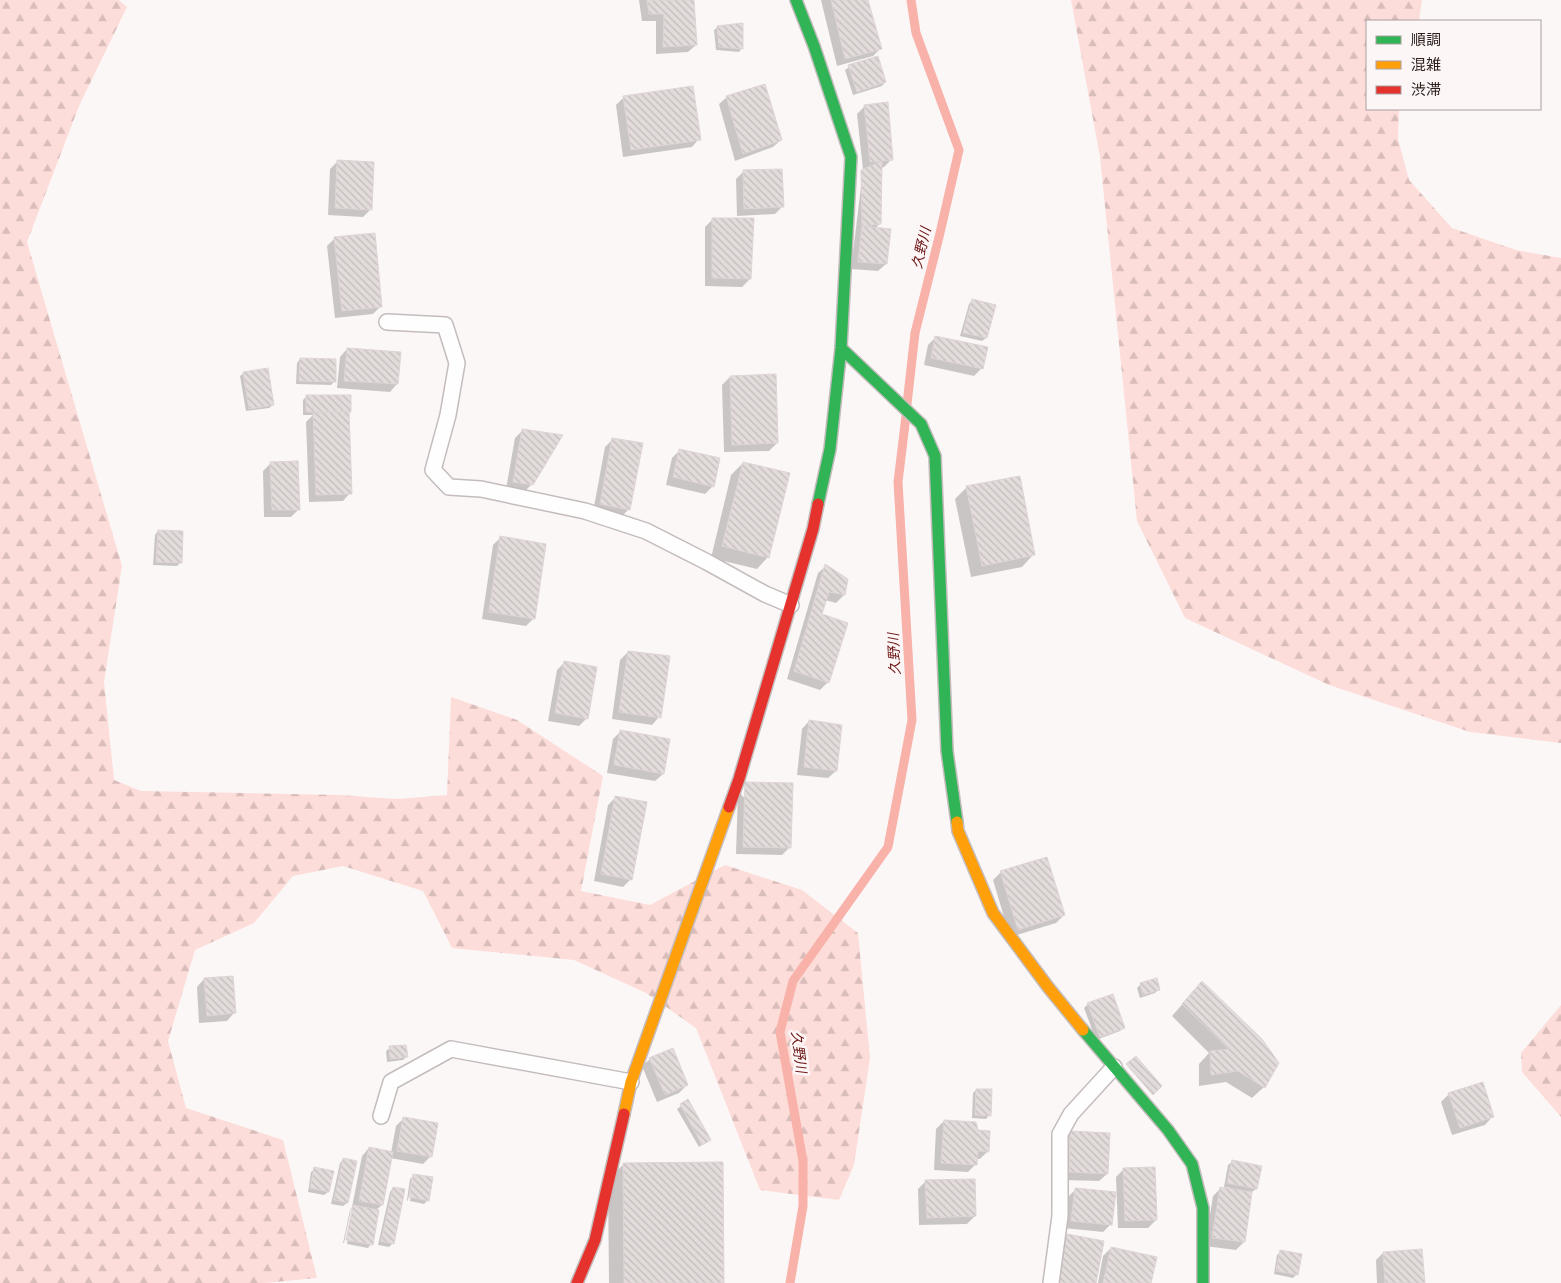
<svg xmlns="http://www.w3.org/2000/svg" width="1561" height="1283" font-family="'Work Sans','Noto Sans JP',sans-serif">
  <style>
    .forest { fill: url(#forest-firs) }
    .shadow { fill: #0003 }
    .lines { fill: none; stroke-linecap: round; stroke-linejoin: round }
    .stream { stroke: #f8b2aa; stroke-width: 9 }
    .building { fill: url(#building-back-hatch); stroke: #ded5d5 }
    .lane-casing { stroke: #c4bcbc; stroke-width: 18 }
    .fast-casing { stroke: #c4bcbc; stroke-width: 14 }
    .slow-casing { stroke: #c4bcbc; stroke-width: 14 }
    .jam-casing { stroke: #c4bcbc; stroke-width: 14 }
    .lane { stroke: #fffefe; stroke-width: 15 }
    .fast { stroke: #30b455; stroke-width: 11 }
    .slow { stroke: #ff9f0a; stroke-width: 11 }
    .jam { stroke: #e5322d; stroke-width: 11 }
    .labels { text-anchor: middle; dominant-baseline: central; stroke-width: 5; stroke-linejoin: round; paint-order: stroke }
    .water-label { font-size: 14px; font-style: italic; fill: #6a1313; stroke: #fdf6f6 }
  </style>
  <defs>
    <pattern id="forest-firs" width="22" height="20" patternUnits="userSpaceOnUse" patternTransform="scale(1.25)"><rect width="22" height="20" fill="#fdddd9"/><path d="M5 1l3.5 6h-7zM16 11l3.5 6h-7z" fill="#d9bdba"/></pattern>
    <pattern id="building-back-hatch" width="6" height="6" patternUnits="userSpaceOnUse" patternTransform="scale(1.25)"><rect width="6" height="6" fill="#e3dcdb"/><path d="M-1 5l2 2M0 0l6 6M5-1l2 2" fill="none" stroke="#c3bcbc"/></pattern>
  </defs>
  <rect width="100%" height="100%" fill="#fcf7f7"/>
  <path class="forest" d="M 0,0 L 119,0 L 127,7 L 79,106 L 27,242 L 122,566 L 104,682 L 114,780 L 141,791 L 339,795 L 397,799 L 447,795 L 451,697 L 517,720 L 603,776 L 581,891 L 650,905 L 725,865 L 802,890 L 858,933 L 870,1058 L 854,1165 L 839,1200 L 760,1190 L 696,1028 L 646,993 L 574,960 L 452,948 L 423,891 L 343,866 L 293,876 L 254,923 L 195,950 L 168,1041 L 186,1108 L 283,1140 L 317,1278 L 265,1283 L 0,1283 Z
    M 1071,0 L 1422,0 L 1419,21 L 1367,21 L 1367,109 L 1399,109 L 1398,139 L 1409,180 L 1452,228 L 1516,250 L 1561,258 L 1561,743 L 1470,732 L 1329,685 L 1185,618 L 1137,521 L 1100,157 Z
    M 1561,1005 L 1561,1117 L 1522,1072 L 1521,1053 Z"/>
  <path class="shadow" d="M 639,0 L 693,0 L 696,45 L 688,52 L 656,54 L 656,21 L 642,21 Z
    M 821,0 L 867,0 L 880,49 L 873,56 L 837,66 Z
    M 718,27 L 742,48 L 739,52 L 716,50 L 714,30 Z
    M 849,67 L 885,82 L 882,86 L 853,95 L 845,70 Z
    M 624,97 L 699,139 L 692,147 L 623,157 L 616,105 Z
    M 727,97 L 781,140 L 773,147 L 735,161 L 719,104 Z
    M 865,106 L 892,159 L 884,167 L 881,168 L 880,224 L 875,228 L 886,264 L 878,271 L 851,269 L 863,170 L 857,114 Z
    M 338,161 L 371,209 L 363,217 L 328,215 L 330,169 Z
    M 743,172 L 783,206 L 775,214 L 737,216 L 736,179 Z
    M 713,219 L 750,279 L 742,287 L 705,286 L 705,227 Z
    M 335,238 L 381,306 L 373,314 L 335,318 L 327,246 Z
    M 972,300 L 994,306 L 986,338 L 982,341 L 960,336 L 969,304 Z
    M 936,337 L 982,368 L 974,376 L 924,365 L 928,345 Z
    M 347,349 L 397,384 L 390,392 L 337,388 L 340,357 Z
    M 300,359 L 334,382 L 331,385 L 296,384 L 297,363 Z
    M 244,373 L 273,405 L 269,408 L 246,411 L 240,376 Z
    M 730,377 L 777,443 L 769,451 L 724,452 L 722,385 Z
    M 307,396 L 348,413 L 350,493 L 343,501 L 309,502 L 306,422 L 313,415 L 303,415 L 303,400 Z
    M 523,430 L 532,484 L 524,492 L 506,489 L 515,438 Z
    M 613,439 L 629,509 L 621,517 L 593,512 L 605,447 Z
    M 680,450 L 713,486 L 705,494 L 666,485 L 672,458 Z
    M 271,463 L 299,509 L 291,517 L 264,517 L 263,471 Z
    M 743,463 L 768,557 L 757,569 L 711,558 L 731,475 Z
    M 967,487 L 1033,555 L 1022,567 L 971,577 L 955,499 Z
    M 158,531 L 181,562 L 177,566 L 153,565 L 155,535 Z
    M 500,538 L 534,618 L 526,626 L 482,619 L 493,545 Z
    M 826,566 L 847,579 L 844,595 L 836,603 L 825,600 L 821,614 L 828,682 L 820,690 L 787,679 L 818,573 Z
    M 628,652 L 659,717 L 652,725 L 612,719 L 620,660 Z
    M 565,662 L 587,718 L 579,726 L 548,721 L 557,670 Z
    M 809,721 L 836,771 L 828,778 L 797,775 L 802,729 Z
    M 620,732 L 663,774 L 655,781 L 607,773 L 613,739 Z
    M 738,791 L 790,847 L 782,855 L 736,854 Z
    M 616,797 L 631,879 L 623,887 L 594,881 L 608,805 Z
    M 1001,872 L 1064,915 L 1056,923 L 1010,937 L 993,880 Z
    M 204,979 L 234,1013 L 227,1021 L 199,1023 L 197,987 Z
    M 1202,982 L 1264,1087 L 1252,1098 L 1226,1082 L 1199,1086 L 1199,1064 L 1209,1053 L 1172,1016 Z
    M 1141,984 L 1158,990 L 1155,993 L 1140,998 L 1137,988 Z
    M 1088,1004 L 1124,1028 L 1120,1031 L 1096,1040 L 1084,1008 Z
    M 390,1048 L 406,1057 L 403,1060 L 387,1062 L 386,1051 Z
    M 650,1059 L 687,1085 L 679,1093 L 657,1102 L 642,1066 Z
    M 976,1090 L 989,1115 L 986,1119 L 972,1118 L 973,1093 Z
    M 1449,1094 L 1492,1117 L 1485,1125 L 1452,1135 L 1441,1102 Z
    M 688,1101 L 709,1140 L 699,1147 L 677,1109 Z
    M 404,1118 L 431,1156 L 423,1164 L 390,1158 L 382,1205 L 375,1211 L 371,1244 L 368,1248 L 347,1244 L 353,1209 L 351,1209 L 352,1207 L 362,1156 L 369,1148 L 391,1153 L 396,1126 Z
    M 944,1121 L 977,1131 L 988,1151 L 980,1159 L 976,1159 L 976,1164 L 968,1172 L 934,1170 L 936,1129 Z
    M 1071,1132 L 1107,1174 L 1099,1181 L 1062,1180 L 1063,1140 Z
    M 343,1160 L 355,1162 L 347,1203 L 343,1206 L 331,1204 L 340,1163 Z
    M 1232,1162 L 1256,1189 L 1252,1192 L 1250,1192 L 1244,1242 L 1236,1250 L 1205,1246 L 1213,1196 L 1220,1189 L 1231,1190 L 1231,1188 L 1224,1187 L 1228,1165 Z
    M 624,1164 L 723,1283 L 609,1283 L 608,1179 Z
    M 315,1169 L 328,1192 L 324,1195 L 308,1192 L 311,1172 Z
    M 1124,1169 L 1156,1220 L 1148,1228 L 1118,1228 L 1116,1177 Z
    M 414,1175 L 428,1200 L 424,1204 L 410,1201 L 414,1177 L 412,1177 Z
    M 412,1177 L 408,1201 L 407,1200 L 410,1179 Z
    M 926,1181 L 975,1216 L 967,1224 L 919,1225 L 918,1189 Z
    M 393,1188 L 393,1243 L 389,1247 L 378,1245 L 390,1192 Z
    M 1076,1189 L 1111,1224 L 1103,1232 L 1064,1228 L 1068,1197 Z
    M 351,1209 L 344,1243 L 343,1243 L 350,1210 Z
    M 1068,1235 L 1094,1283 L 1052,1283 L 1060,1243 Z
    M 1111,1248 L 1150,1283 L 1098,1283 L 1103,1256 Z
    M 1281,1252 L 1297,1274 L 1293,1278 L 1274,1274 L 1277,1255 Z
    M 1383,1253 L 1423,1283 L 1377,1283 L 1376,1260 Z"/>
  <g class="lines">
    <path class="stream" d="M 907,404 L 915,333 L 940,233 L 959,150 L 916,33 L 911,0
      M 790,1283 L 803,1206 L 803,1161 L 780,1032 L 793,981 L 888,847 L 912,720 L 898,482 L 906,416"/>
  </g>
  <path class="building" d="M 647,0 L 694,0 L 697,45 L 663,47 L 664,14 L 649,14 Z
    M 831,0 L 868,0 L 882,49 L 845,59 Z
    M 743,23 L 743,49 L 719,47 L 717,26 Z
    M 878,56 L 886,82 L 857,92 L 848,65 Z
    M 765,84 L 782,140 L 743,154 L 726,96 Z
    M 693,86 L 701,140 L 631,150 L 623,96 Z
    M 888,102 L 893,160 L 870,162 L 864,105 Z
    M 337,160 L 374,162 L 372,210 L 335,208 Z
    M 882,161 L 881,224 L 862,226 L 861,170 Z
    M 782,169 L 784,207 L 744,209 L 743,170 Z
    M 712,218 L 754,218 L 751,279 L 712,278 Z
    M 862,226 L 891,229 L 887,264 L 858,262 Z
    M 375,233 L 382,307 L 342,311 L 334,237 Z
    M 972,299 L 996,305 L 987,338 L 963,333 Z
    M 935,336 L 988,347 L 983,369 L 931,358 Z
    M 347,348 L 401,352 L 398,384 L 344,381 Z
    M 300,358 L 336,359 L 336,382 L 299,381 Z
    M 268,368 L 274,405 L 249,409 L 243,372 Z
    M 776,374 L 778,443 L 732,445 L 730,376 Z
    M 306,395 L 351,395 L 351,412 L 306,412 Z
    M 349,411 L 352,494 L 316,495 L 313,413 Z
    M 522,429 L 563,435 L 533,485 L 513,482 Z
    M 612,438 L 643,443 L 630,510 L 600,504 Z
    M 679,449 L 720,458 L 714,487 L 673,477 Z
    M 298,461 L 300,510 L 272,510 L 270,462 Z
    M 743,462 L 790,473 L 769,558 L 722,546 Z
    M 1020,476 L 1035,555 L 982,566 L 966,486 Z
    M 158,530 L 183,531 L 182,563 L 156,562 Z
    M 500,536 L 546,544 L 535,619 L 489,612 Z
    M 825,564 L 848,579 L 845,595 L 829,592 L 822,614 L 848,623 L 829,683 L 794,671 Z
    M 628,651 L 670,656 L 661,718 L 619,712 Z
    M 564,661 L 597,667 L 588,719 L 555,713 Z
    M 809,720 L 842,725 L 837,771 L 804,767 Z
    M 620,730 L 670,739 L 664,774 L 614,765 Z
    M 745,782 L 793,783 L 791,848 L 743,847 Z
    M 615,796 L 647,802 L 632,880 L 601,874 Z
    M 1047,857 L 1065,915 L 1018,930 L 1000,871 Z
    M 233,976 L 236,1013 L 207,1016 L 204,978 Z
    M 1157,978 L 1160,990 L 1143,995 L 1140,983 Z
    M 1202,981 L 1262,1039 L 1279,1063 L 1265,1088 L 1238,1071 L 1211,1075 L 1210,1051 L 1229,1049 L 1182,1004 Z
    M 1113,994 L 1125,1028 L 1100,1037 L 1087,1003 Z
    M 406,1045 L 408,1057 L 390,1059 L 389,1046 Z
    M 673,1048 L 688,1085 L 665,1095 L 649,1058 Z
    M 1136,1056 L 1162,1086 L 1153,1095 L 1126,1064 Z
    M 1483,1082 L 1494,1117 L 1460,1128 L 1448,1093 Z
    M 976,1089 L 992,1089 L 991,1116 L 975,1115 Z
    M 688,1099 L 711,1140 L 702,1145 L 680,1104 Z
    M 403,1117 L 438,1123 L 432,1157 L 397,1151 Z
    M 944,1120 L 976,1122 L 978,1130 L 990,1131 L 989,1152 L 978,1151 L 977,1165 L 941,1163 Z
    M 1070,1131 L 1110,1133 L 1108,1174 L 1069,1172 Z
    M 369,1147 L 393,1152 L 383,1205 L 359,1201 Z
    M 343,1158 L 357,1161 L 348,1203 L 334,1200 Z
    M 1232,1160 L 1262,1166 L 1257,1189 L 1227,1183 Z
    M 723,1162 L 724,1283 L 624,1283 L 623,1163 Z
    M 314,1167 L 334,1171 L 329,1192 L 310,1188 Z
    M 1155,1167 L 1157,1220 L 1125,1221 L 1123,1168 Z
    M 413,1174 L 433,1177 L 429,1201 L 409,1197 Z
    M 975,1179 L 976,1216 L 927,1218 L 925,1180 Z
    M 393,1187 L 405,1189 L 394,1244 L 381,1241 Z
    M 1220,1187 L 1252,1192 L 1245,1242 L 1212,1238 Z
    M 1075,1188 L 1116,1192 L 1112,1225 L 1071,1221 Z
    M 353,1205 L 379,1210 L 373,1245 L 346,1240 Z
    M 1067,1234 L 1104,1241 L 1096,1283 L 1057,1283 Z
    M 1111,1247 L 1157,1257 L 1151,1283 L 1103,1283 Z
    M 1422,1249 L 1425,1283 L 1385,1283 L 1383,1252 Z
    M 1280,1250 L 1302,1254 L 1298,1275 L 1276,1271 Z"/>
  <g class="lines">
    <g class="lane-casing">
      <path id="lane" d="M 387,322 L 445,325 L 457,363 L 448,415 L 433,470 L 449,487 L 481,489 L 585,511 L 646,531 L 707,562 L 765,594 L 791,605
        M 381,1116 L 391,1082 L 451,1049 L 631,1082
        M 1051,1283 L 1060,1216 L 1060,1134 L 1071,1114 L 1114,1067"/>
    </g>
    <g class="fast-casing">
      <path id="fast" d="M 796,0 L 814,46 L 851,157 L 841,348 L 830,449 L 818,504
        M 841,348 L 921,424 L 935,456 L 947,751 L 957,822
        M 1083,1030 L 1168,1130 L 1192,1164 L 1203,1208 L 1203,1283"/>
    </g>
    <g class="slow-casing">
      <path id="slow" d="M 957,822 L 958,831 L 993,913 L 1048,987 L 1083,1030
        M 624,1114 L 631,1082 L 729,807"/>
    </g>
    <g class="jam-casing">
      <path id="jam" d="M 729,807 L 739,779 L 813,529 L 818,504
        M 577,1283 L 595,1240 L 624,1114"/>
    </g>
    <use href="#lane" class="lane"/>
    <use href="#fast" class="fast"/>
    <use href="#slow" class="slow"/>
    <use href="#jam" class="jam"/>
  </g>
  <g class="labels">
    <g class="water-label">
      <text transform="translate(921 248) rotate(-77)">久野川</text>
      <text transform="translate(894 654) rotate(-93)">久野川</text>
      <text transform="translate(799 1052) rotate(83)">久野川</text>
    </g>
  </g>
  <rect x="1366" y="20" width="175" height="90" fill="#fdf6f6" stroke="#a9a0a0"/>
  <rect x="1376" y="36" width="25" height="8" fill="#30b455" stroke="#a9a0a0"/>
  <text x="1411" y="45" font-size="15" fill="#2b201e">順調</text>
  <rect x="1376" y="61" width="25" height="8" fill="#ff9f0a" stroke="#a9a0a0"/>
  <text x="1411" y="70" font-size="15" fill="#2b201e">混雑</text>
  <rect x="1376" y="86" width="25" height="8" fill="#e5322d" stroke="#a9a0a0"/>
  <text x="1411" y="95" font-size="15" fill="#2b201e">渋滞</text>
</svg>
